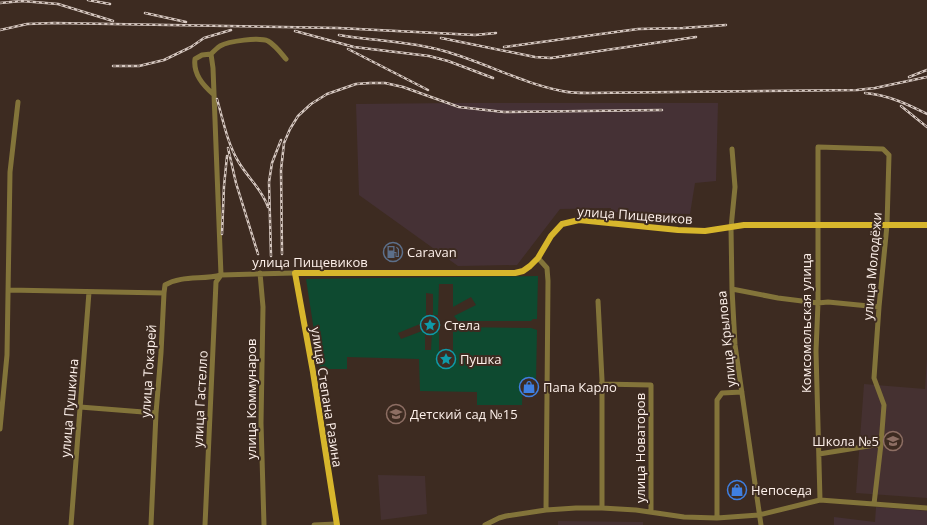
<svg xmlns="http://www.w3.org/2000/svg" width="927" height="525" font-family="'Open Sans',sans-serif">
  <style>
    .industrial { fill: #453135 }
    .education { fill: #453131 }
    .green { fill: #0e4a30 }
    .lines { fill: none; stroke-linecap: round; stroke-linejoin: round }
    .minor { stroke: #83743a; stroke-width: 5 }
    .major { stroke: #d7b62c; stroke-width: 6 }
    .rail-casing { stroke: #d6c8c1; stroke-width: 2.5 }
    .rail { stroke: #3d2b21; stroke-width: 1; stroke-dasharray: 3; stroke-linecap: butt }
    .labels { text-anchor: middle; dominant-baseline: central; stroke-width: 4; stroke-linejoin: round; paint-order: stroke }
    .street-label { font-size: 13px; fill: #fef1eb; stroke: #3d2b21 }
    .poi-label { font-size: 13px; fill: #fef1eb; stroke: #3d2b21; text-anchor: start }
  </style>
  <rect width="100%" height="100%" fill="#3d2b21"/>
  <path class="industrial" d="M 457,103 L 718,103 L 716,181 L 695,183 L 690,214 L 611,212 L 611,208 L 560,209 L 517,265 L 458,266 L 359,195 L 356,104 Z
    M 876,507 L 927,511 L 927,525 L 834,525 L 834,517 L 875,522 Z"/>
  <path class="education" d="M 927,358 L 927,498 L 856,493 L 864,384 L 925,389 Z
    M 378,475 L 425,476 L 427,514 L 381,520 Z
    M 558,521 L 643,522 L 643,525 L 558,525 Z"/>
  <path class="green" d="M 538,276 L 537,319 L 533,319 L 531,321 L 458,321 L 454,316 L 476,305 L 471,297 L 453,307 L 453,284 L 439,284 L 438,315 L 433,315 L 433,294 L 426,293 L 426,315 L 421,320 L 420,324 L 398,333 L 401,339 L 422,331 L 425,333 L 425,350 L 431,350 L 432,332 L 439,332 L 439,362 L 453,362 L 453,332 L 457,327 L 531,328 L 537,330 L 536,380 L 523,380 L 522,405 L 477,405 L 477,392 L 420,391 L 419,359 L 347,357 L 347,369 L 320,369 L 306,279 Z"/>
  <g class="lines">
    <path class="minor" d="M 211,54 L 202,55 L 195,59 C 193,74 203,85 213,94
      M 732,149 L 735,187 L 731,228 L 732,289 L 735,345 L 761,525
      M 538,258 L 547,268 L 548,281 L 546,510
      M 260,273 L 263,307 L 261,423 L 264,525
      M 221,275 L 213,68 L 211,54 C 214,51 217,48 220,46 C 229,41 259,37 268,41 C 275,45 281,53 286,59
      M 732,289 L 778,298 L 818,303 L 828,302 L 879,307
      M 8,290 L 164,293 L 161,353 L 156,413 L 151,525
      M 164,293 L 165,285 C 182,275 202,280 221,275 L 295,273
      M 598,301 L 602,380 L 602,508
      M 601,384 L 651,385 L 651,511
      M 80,407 L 156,413
      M 0,429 L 7,355 L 10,172 L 18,102
      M 819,454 L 881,444 L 884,405 L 874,378 L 879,307 L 887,225 L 889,155 L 883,149 L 818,147 L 818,303 L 816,351 L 820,500
      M 874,504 L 881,444
      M 717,518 L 717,400 L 722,393 L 742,392
      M 71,525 L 89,292
      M 205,525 L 216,282 L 221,275
      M 314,525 L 336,524
      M 485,525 L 499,518 L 506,516 L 546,510 L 576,508 L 602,508 L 636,510 L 684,517 L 717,518 L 759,515 L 820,500 L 927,508"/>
    <path class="major" d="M 337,525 L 313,372 L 295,273 L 515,273 L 523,271 L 530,266 L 538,258 L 551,236 L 562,224 L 579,220 L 678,230 L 705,231 L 744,225 L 927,225"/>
    <g class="rail-casing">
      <path id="rail" d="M 88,0 L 110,4
        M 0,3 L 22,1 L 58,4 L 113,21
        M 145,13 L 186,22
        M 0,30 L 27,24 L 54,23 L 338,28 L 475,35 L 496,33
        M 295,31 L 354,47 L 429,56 L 448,61 L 493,78
        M 339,35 C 374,41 410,41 444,51 C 484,62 521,83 562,91 C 570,93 580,93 589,93 L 857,90 L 875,88 L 927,77
        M 441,38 L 535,57 L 551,58 L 696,37
        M 504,47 L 638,29 L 683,28 L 726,25
        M 348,49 L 428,90
        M 113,66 L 139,66 L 164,60 L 191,47 L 204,38 L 231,30
        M 909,77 L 927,70
        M 865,93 C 888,95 907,104 927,114
        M 217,99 C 223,120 227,142 238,161 C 247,177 262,189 268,207
        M 901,106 L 927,127
        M 228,148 L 236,183 L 258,254
        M 222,234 L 224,186 L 227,156
        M 282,254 L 281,170 L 284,143 L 290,129 L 298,116 L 311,104 L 327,94 L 356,84 L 370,83 L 385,83 L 403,87 L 459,107 L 504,112 L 662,110
        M 271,256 L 269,182 L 272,163 L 281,140"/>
    </g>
    <use href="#rail" class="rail"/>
  </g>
  <defs>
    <g id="fuel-ring" transform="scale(1)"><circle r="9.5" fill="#3d2b21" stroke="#5c6f8a" stroke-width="1.5"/><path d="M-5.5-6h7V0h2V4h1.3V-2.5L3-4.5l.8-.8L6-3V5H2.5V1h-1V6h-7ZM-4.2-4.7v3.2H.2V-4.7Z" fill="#5c6f8a"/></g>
    <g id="sight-ring" transform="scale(1)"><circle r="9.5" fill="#3d2b21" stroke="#0f9aa8" stroke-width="1.5"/><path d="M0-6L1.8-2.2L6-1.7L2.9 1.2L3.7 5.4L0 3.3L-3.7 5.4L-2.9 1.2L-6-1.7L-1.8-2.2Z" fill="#0f9aa8"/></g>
    <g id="shop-ring" transform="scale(1)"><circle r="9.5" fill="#3d2b21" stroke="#3f7fe0" stroke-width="1.5"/><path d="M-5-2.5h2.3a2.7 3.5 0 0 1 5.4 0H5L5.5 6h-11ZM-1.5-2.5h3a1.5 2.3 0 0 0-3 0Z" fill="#3f7fe0"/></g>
    <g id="school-ring" transform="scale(1)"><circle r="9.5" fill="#3d2b21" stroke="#8d6e63" stroke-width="1.5"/><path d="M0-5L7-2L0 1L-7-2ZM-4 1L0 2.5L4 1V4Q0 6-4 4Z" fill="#8d6e63"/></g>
  </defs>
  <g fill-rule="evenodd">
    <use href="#fuel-ring" x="393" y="252"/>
    <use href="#sight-ring" x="430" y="325"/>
    <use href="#sight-ring" x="446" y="359"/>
    <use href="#shop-ring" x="529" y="387"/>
    <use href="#school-ring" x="396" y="414"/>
    <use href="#school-ring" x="893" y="441"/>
    <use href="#shop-ring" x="737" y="490"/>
  </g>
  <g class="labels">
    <g class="street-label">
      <text transform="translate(635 215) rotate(4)">улица Пищевиков</text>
      <text x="310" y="262">улица Пищевиков</text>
      <text transform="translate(872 266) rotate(-85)">улица Молодёжи</text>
      <text transform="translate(806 323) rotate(-90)">Комсомольская улица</text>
      <text transform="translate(726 339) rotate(-96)">улица Крылова</text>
      <text transform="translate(148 371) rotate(-86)">улица Токарей</text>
      <text transform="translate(327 397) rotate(81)">улица Степана Разина</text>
      <text transform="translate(200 399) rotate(-87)">улица Гастелло</text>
      <text transform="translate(251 399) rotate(-90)">улица Коммунаров</text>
      <text transform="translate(69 408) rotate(-85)">улица Пушкина</text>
      <text transform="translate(640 448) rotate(-90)">улица Новаторов</text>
    </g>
    <g class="poi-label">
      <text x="407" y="252">Caravan</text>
      <text x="444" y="325">Стела</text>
      <text x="460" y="359">Пушка</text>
      <text x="543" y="387">Папа Карло</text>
      <text x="410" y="414">Детский сад №15</text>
      <text x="879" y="441" text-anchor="end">Школа №5</text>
      <text x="751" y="490">Непоседа</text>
    </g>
  </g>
</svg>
